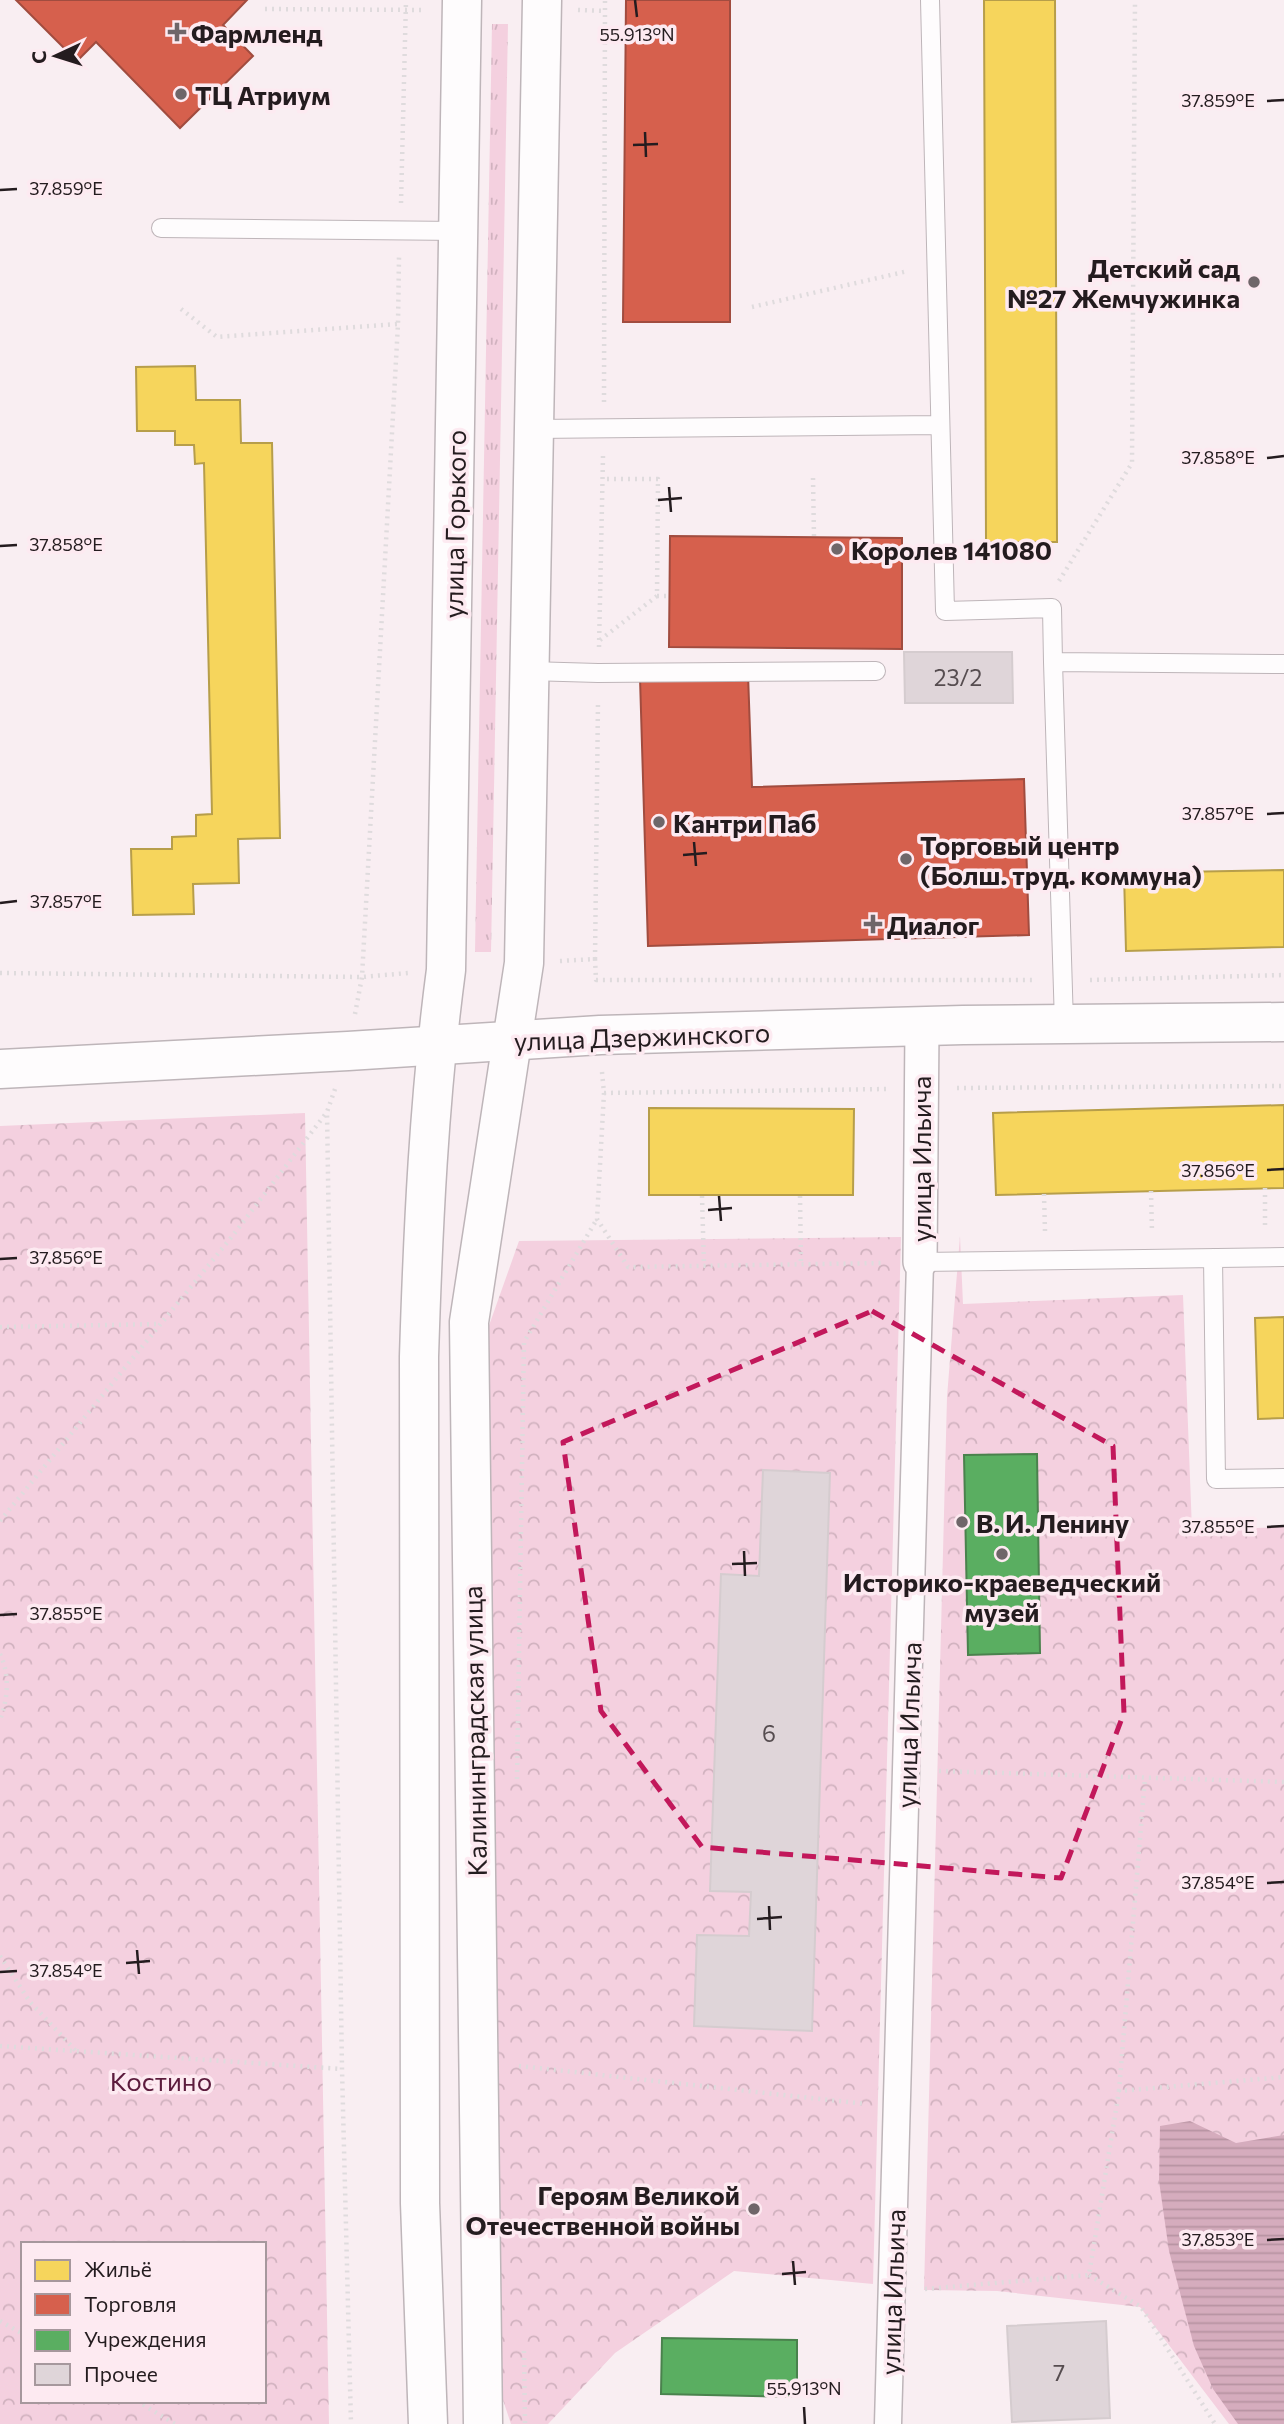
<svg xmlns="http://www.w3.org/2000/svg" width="1284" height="2424" font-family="Commissioner,sans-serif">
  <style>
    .grass { fill: url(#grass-tufts) }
    .park { fill: url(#park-crowns); fill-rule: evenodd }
    .water { fill: url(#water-rules) }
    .homes { fill: #f6d55c; stroke: #b79e4a; stroke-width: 2 }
    .shops { fill: #d6604d; stroke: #a14c3f; stroke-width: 2 }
    .public { fill: #5aae61; stroke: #4a824d; stroke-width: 2 }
    .building { fill: #dfd5d9; stroke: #d5cccf; stroke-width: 2 }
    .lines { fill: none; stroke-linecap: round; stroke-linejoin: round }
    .service-casing { stroke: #beb5b9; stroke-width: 20 }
    .pedestrian-casing { stroke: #beb5b9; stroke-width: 29 }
    .minor-casing { stroke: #beb5b9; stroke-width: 36 }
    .tertiary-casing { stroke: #beb5b9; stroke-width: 41 }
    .secondary-casing { stroke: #beb5b9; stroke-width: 41 }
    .path { stroke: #dfdbdd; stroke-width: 4.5; stroke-dasharray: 2 5; stroke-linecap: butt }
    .service { stroke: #fefcfd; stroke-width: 18 }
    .pedestrian { stroke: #fefcfd; stroke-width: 26 }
    .minor { stroke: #fefcfd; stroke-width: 33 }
    .tertiary { stroke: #fefcfd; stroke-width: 38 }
    .secondary { stroke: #fefcfd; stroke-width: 38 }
    .marked { fill: none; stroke: #c2185b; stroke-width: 5; stroke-dasharray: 14 9; stroke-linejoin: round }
    .ticks { fill: none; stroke: #241c1f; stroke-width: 2.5 }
    .poi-dot { fill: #6f6669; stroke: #fdeaf1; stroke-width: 2.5 }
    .labels { text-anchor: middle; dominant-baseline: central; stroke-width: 7; stroke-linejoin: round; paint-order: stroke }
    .number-label { font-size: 23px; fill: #564d50 }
    .poi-label { font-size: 26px; font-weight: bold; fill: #241c1f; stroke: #fdeaf1; text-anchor: start }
    .street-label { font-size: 26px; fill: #241c1f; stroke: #fdeaf1 }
    .park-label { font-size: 26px; fill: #5c1c3d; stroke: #fdeaf1 }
    .ticks-label { font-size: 18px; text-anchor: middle; fill: #241c1f; stroke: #fdeaf1; stroke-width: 7; stroke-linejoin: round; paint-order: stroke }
  </style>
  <defs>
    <pattern id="grass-tufts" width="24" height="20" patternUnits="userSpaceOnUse" patternTransform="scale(1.75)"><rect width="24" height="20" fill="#f4d0df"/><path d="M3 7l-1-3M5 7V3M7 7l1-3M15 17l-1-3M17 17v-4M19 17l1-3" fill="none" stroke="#d1b2bf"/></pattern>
    <pattern id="park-crowns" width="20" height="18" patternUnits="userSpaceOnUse" patternTransform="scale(1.75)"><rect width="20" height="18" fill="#f4d0df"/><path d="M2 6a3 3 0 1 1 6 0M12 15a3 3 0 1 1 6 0" fill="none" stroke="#d1b2bf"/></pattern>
    <pattern id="water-rules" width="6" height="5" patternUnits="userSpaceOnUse" patternTransform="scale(1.75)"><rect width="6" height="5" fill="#d5acbd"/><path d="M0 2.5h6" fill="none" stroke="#b793a2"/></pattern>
  </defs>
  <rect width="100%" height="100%" fill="#f9eef2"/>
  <path class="grass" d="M 492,24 L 508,24 L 491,952 L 475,952 Z"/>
  <path class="park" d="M 305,1113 L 329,2424 L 0,2424 L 0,1126 ZM 23,2244 L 264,2244 L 264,2401 L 23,2401 Z
    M 960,1236 L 963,1304 L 1183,1295 L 1192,1530 L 1284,1527 L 1284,2424 L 1229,2424 L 1140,2307 L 997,2291 L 924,2290 L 947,1397 Z
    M 901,1237 L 873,2284 L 734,2271 L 615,2353 L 548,2424 L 511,2424 L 503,2400 L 496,2332 L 486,1334 L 519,1241 Z"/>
  <path class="water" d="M 1190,2121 L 1236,2143 L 1284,2135 L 1284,2424 L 1238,2424 L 1213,2389 L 1194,2346 L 1169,2251 L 1159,2181 L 1160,2126 Z"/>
  <path class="homes" d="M 984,0 L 1055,0 L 1057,542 L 986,542 Z
    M 195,366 L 196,400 L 240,400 L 241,443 L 272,443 L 280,838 L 238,839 L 239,883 L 193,884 L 194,914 L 133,915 L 131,849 L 172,849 L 172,837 L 196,836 L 196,815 L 212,814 L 204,463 L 195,464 L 194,445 L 175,445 L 175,431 L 137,431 L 136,367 Z
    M 1284,870 L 1284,947 L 1126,951 L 1124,873 Z
    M 1284,1105 L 1284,1188 L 996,1195 L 993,1113 Z
    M 649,1108 L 854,1109 L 853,1195 L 649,1195 Z
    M 1284,1317 L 1284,1418 L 1258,1419 L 1255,1318 Z"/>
  <path class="shops" d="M 16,0 L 247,0 L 223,25 L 253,56 L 180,128 L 96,42 L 77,61 Z
    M 626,0 L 730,0 L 730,322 L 623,322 Z
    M 670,536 L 902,538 L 902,649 L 669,647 Z
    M 748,674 L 752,787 L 1024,779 L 1029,935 L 648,946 L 640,678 Z"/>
  <path class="public" d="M 1037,1454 L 1040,1653 L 968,1655 L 964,1455 Z
    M 662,2338 L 797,2340 L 797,2397 L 661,2394 Z"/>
  <path class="building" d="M 904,652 L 1012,652 L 1013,703 L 905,703 Z
    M 763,1470 L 830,1473 L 812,2031 L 694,2026 L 697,1935 L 749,1936 L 751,1892 L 710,1891 L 721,1574 L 759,1576 Z
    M 1106,2321 L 1110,2418 L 1012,2422 L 1007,2326 Z"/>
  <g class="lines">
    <g class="service-casing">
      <path id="service" d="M 930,0 L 945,611 L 1052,608 L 1053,662
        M 161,228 L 459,231
        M 534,429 L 940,425
        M 529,671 L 598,673 L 876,671
        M 1064,1024 L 1053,662 L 1284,664
        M 1213,1258 L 1216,1479 L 1284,1478
        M 920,1262 L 1284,1257"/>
    </g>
    <g class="pedestrian-casing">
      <path id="pedestrian" d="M 888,2424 L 920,1262"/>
    </g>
    <g class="minor-casing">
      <path id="minor" d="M 920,1262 L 922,1027"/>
    </g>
    <g class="tertiary-casing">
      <path id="tertiary" d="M 0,1069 L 348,1051 L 600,1035 L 963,1025 L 1284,1022"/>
    </g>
    <g class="secondary-casing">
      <path id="secondary" d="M 428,2424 L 420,2203 L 419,1357 C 423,1228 429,1098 446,970 L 462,0
        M 483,2424 L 469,1322 L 524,963 L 542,0"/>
    </g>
    <path class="path" d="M 265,9 L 426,10
      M 578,10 L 605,11
      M 401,203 L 406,0
      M 752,307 L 908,271
      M 181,309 L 217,337 L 398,324
      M 604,402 L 605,0
      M 813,478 L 814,537
      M 1059,581 L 1132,463 L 1135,0
      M 657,596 L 669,596
      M 600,640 L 657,596 L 658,479 L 603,479
      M 599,647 L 603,456
      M 595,959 L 598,701
      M 560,961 L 595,959 L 596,980 L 1036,980
      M 0,973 L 362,977 L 408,973
      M 1090,980 L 1284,975
      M 355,1014 L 362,977 L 398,324 L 399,257
      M 602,1072 L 604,1093 L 597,1219 L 628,1267 L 884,1263
      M 957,1088 L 1284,1086
      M 335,1089 L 327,1112 L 342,2069 L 351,2424
      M 604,1093 L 887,1089
      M 1265,1188 L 1265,1229
      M 1151,1191 L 1152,1232
      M 1044,1194 L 1045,1231
      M 702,1196 L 704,1266
      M 800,1196 L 801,1264
      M 0,1327 L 160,1324
      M 0,1521 L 234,1234 L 327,1112
      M 0,1654 C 10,1675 8,1698 0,1720
      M 939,1771 L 1284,1782
      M 517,1779 L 524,1342 L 597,1219
      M 0,1956 L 30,2002 L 76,2051
      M 0,2046 L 342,2069
      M 519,2066 L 866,2104
      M 1119,2091 L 1145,1778
      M 1089,2275 L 1141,2307 L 1215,2424
      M 925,2289 L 1089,2275 L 1119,2091 L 1284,2077
      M 0,2321 L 23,2334
      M 524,2351 L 525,2424
      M 137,2401 L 175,2424"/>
    <use href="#service" class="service"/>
    <use href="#pedestrian" class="pedestrian"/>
    <use href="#minor" class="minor"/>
    <use href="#tertiary" class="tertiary"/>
    <use href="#secondary" class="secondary"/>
  </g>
  <path class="marked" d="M 872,1311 L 1113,1446 L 1124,1713 L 1061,1878 L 702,1847 L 601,1711 L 563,1442 Z"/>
  <path class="ticks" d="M 635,0 L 637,17M 1267,101 L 1284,100M 645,132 L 646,157M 633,145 L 658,144M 0,190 L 17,189M 1267,458 L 1284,456M 669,487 L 671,512M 658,500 L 682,498M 0,546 L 17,545M 1267,814 L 1284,813M 694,842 L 696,866M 683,855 L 707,853M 0,903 L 17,901M 1267,1170 L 1284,1169M 719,1196 L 721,1221M 708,1210 L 732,1208M 0,1259 L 17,1258M 1267,1527 L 1284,1526M 744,1551 L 745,1576M 732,1564 L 757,1563M 0,1615 L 17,1614M 1267,1883 L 1284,1882M 769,1906 L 770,1930M 757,1919 L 782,1917M 137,1950 L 139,1974M 126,1963 L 150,1961M 0,1972 L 17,1971M 1267,2240 L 1284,2239M 793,2261 L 795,2285M 782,2274 L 806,2272M 804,2407 L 805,2424"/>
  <g class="poi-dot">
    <path d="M173.5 21.5h7v7h7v7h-7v7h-7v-7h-7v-7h7z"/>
    <circle cx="181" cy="94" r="7"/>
    <circle cx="1254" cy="282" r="7"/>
    <circle cx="837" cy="549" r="7"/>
    <circle cx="659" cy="822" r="7"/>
    <circle cx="906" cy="859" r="7"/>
    <path d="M869.5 913.5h7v7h7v7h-7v7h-7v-7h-7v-7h7z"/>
    <circle cx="962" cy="1522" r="7"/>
    <circle cx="1002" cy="1554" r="7"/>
    <circle cx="754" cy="2209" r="7"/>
  </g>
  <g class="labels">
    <g class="number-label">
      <text x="958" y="677">23/2</text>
      <text x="769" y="1733">6</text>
      <text x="1059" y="2372">7</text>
    </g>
    <g class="poi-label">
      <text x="191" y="32">Фармленд</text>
      <text x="195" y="94">ТЦ Атриум</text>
      <text x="1240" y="267" text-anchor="end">Детский сад<tspan x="1240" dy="30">№27 Жемчужинка</tspan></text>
      <text x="851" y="549">Королев 141080</text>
      <text x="673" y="822">Кантри Паб</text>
      <text x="920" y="844">Торговый центр<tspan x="920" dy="30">(Болш. труд. коммуна)</tspan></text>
      <text x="887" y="924">Диалог</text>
      <text x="976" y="1522">В. И. Ленину</text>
      <text x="1002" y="1581" text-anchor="middle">Историко-краеведческий<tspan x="1002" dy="30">музей</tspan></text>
      <text x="740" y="2194" text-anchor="end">Героям Великой<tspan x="740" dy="30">Отечественной войны</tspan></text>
    </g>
    <g class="street-label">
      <text transform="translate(454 524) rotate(-89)">улица Горького</text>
      <text transform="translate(642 1036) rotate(-2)">улица Дзержинского</text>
      <text transform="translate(920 1159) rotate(-90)">улица Ильича</text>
      <text transform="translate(908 1725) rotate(-88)">улица Ильича</text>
      <text transform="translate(474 1731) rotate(-91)">Калининградская улица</text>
      <text transform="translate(892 2292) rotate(-88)">улица Ильича</text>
    </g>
    <g class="park-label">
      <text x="161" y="2080">Костино</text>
    </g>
  </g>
  <g class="ticks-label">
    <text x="637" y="41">55.913°N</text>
    <text x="1218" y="107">37.859°E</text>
    <text x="66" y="195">37.859°E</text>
    <text x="1218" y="464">37.858°E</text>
    <text x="66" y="551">37.858°E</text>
    <text x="1218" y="820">37.857°E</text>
    <text x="66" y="908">37.857°E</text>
    <text x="1218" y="1177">37.856°E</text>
    <text x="66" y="1264">37.856°E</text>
    <text x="1218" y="1533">37.855°E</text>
    <text x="66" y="1620">37.855°E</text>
    <text x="1218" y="1889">37.854°E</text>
    <text x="66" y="1977">37.854°E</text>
    <text x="1218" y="2246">37.853°E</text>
    <text x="804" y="2395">55.913°N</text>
  </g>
  <rect x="21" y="2242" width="245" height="161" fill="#fdeaf1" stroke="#a6989d" stroke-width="2"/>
  <rect x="35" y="2260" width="35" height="21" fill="#f6d55c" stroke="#a6989d" stroke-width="2"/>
  <text x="84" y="2277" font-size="21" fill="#241c1f">Жильё</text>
  <rect x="35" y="2294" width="35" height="21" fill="#d6604d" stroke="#a6989d" stroke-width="2"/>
  <text x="84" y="2312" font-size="21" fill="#241c1f">Торговля</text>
  <rect x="35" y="2330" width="35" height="21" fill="#5aae61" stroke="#a6989d" stroke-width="2"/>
  <text x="84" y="2347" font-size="21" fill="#241c1f">Учреждения</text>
  <rect x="35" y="2364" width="35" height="21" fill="#dfd5d9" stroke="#a6989d" stroke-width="2"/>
  <text x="84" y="2382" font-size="21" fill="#241c1f">Прочее</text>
  <g transform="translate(56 56) rotate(266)" stroke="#fdeaf1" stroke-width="5" paint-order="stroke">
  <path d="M0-5L12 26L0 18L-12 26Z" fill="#241c1f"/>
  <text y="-10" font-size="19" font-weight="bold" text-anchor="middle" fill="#241c1f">С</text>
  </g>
</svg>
